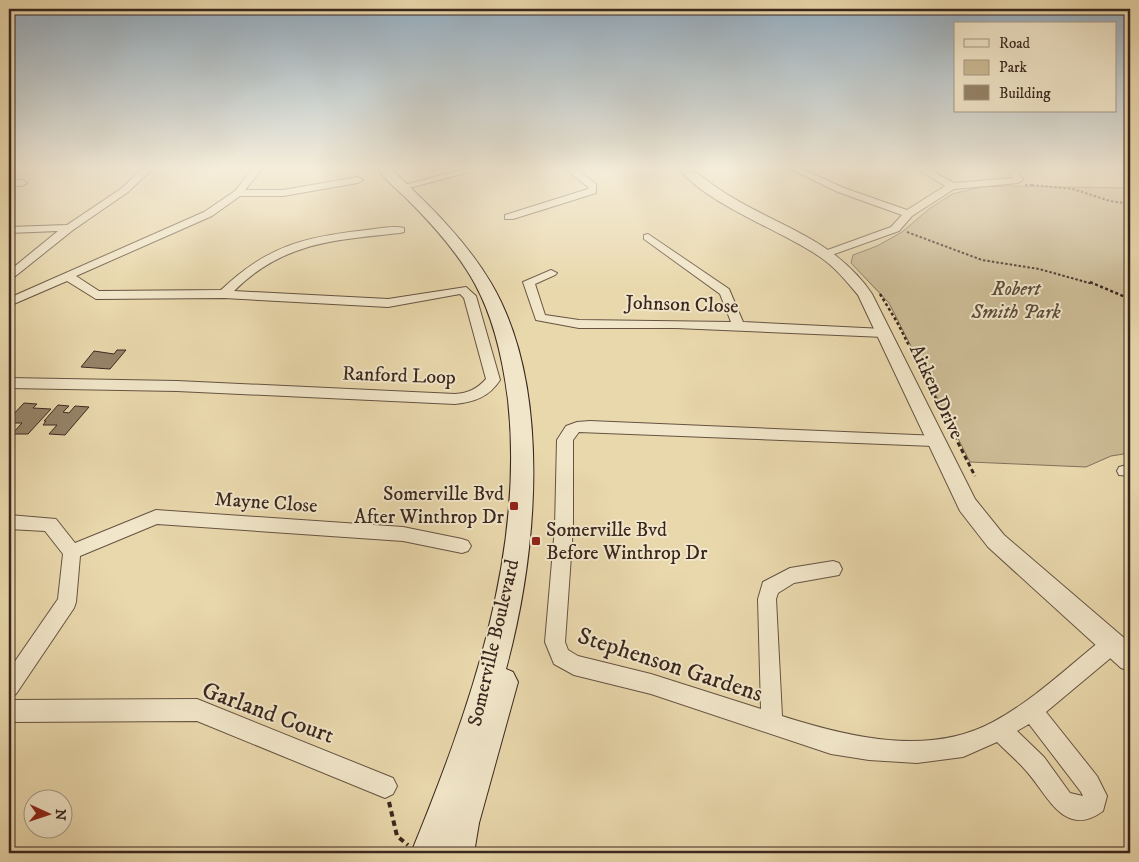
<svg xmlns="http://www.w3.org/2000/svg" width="1139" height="862" font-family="'IM FELL DW Pica',serif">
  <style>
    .green { fill: #cbba94; stroke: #82705a }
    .building { fill: #958368; stroke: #3a271f }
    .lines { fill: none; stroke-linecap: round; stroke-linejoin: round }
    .minor-casing { stroke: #665342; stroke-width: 2 }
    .tertiary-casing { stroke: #665342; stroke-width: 2 }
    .secondary-casing { stroke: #3a271f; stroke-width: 2 }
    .path-far3 { stroke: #3a271f; stroke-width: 2; stroke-dasharray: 2.5 2; stroke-linecap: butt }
    .path-far2 { stroke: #3a271f; stroke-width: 2.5; stroke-dasharray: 3 2.5; stroke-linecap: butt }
    .path-far1 { stroke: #3a271f; stroke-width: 3; stroke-dasharray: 4.5 3; stroke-linecap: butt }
    .path { stroke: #3a271f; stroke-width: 4; stroke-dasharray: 5.5 4; stroke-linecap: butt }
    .minor { fill: #f1e6c9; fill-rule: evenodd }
    .tertiary { fill: #f1e6c9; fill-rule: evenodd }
    .secondary { fill: #f1e6c9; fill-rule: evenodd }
    .poi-dot { fill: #8f2418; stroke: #f1e6c9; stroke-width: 2 }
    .labels { text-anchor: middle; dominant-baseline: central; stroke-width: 4; stroke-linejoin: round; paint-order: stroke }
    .park-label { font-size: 20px; font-style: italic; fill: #5e4c3c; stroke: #f1e6c9 }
    .street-label { font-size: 20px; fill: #3a271f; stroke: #f1e6c9 }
    .poi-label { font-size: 20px; fill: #3a271f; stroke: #f1e6c9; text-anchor: end }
    .near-street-label { font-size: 24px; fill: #3a271f; stroke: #f1e6c9 }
  </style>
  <rect width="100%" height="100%" fill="#e9d8ac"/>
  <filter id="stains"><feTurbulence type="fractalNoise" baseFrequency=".004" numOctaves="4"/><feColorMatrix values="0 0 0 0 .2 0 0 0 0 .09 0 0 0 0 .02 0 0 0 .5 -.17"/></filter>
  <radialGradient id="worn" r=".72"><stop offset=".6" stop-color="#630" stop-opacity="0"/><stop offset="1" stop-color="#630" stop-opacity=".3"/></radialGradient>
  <path class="green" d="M 1006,186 L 1130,188 L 1130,453 L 1111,456 L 1086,467 L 970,462 L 889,303 L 851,263 L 853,255 L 877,246 L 902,232 L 929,209 L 952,194 L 982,187 Z"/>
  <path class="building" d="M 117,350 L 126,350 L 110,369 L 81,367 L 94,351 L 114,354 Z
    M 24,403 L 37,404 L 33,408 L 51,409 L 28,434 L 12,434 L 22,423 L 9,423 L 9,419 Z
    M 58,405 L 69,406 L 63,412 L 69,413 L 75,406 L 89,407 L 65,435 L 49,434 L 57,425 L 43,425 L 46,421 L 44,421 Z"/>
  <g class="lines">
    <g class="minor-casing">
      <path id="minor" d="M 142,169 L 152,169 L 128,192 L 73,230 L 13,278 L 9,279 L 9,271 L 58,231 L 9,233 L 9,227 L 67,225 L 122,188 Z
        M 252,169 L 262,169 L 245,190 L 283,190 L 358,177 L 363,180 L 358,183 L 283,196 L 240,196 L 212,216 L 76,276 L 99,291 L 221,290 C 267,246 304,237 366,230 C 377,229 392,225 404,228 L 404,232 L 400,233 C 335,240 283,242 234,291 L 388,299 L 466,287 L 476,296 L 500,380 C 489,397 474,402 455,404 L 177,391 L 9,388 L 9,378 L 177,381 L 455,394 C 468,393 477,389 486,379 L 464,298 L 460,294 L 388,307 L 224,298 L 96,299 L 67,281 L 9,306 L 9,298 L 204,212 L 235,191 Z
        M 464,169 L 480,169 L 402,190 L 397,187 Z
        M 565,169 L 575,169 L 596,184 L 596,193 L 513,219 L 505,219 L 505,215 L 588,189 L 588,187 Z
        M 790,169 L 802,169 L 844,188 L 907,210 L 945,186 L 917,169 L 928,169 L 954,183 L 1013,178 L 1007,169 L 1017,169 L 1023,180 L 1018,183 L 954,189 L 912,216 L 899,231 L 826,257 L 822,256 L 822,252 L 891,227 L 902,215 L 838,192 Z
        M 1115,169 L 1125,169 L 1130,173 L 1130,180 Z
        M 9,180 L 22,180 L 27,183 L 22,186 L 9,186 Z
        M 648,234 L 729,289 L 743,322 L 884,329 L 890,333 L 884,337 L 676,328 L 579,328 L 536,320 L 523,282 L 551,270 L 557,273 L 555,275 L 535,284 L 545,315 L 579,320 L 731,322 L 720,294 L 644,239 L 644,235 Z
        M 590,421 L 939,436 L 942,440 L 939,444 L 934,446 L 579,432 L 573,440 L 573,527 L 565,642 L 568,650 L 578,656 L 651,674 L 761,709 L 758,599 L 763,582 L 790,568 L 833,561 L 839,563 L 842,569 L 839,575 L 794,583 L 778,593 L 776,599 L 782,716 C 848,737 929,757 993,722 C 1034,700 1069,666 1105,637 L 1112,635 L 1119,637 L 1122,644 L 1119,651 L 1046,712 L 1097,776 L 1107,796 L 1103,811 C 1065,839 1048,796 1028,773 C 1019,762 1007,752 997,742 L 963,757 L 917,763 L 869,760 L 831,754 L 651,694 L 574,675 L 554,664 L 545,642 L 555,527 L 557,440 L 566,426 L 577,422 ZM 1029,724 L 1081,792 L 1083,796 L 1070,793 L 1044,757 L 1017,731 Z
        M 1130,464 L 1130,476 L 1119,475 L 1117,471 L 1119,467 Z
        M 156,510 L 403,527 L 462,539 L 468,541 L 471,546 L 468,551 L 462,553 L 403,541 L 157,524 L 80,556 L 76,602 L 74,608 L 16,694 L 9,697 L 9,670 L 58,599 L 63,554 L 45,531 L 9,529 L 9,515 L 56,519 L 75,543 Z
        M 197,699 L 393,778 L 397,786 L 393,794 L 385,798 L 197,721 L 9,722 L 9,700 Z"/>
    </g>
    <g class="tertiary-casing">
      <path id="tertiary" d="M 679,169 C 698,169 707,182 722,191 C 758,215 801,229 835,255 C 849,266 863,280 872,294 L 975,499 L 1004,535 L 1130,643 L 1130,671 L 1121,668 L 988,547 L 960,511 L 858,295 C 847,282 835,267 820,257 C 781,230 708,205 679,169 Z"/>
    </g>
    <g class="secondary-casing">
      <path id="secondary" d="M 378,169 L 391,169 C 428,204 465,239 491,283 C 553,388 537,555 506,669 L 513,672 L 518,682 L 479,823 L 474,853 L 411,853 C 469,711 525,556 508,400 C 503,360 494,319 475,284 C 458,253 434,226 409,201 C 399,191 386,181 378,169 Z"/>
    </g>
    <path class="path-far3" d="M 1025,185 L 1033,185
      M 1032,185 L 1073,189 L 1110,201 L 1130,204
      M 907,232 L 982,260 L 1039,269 L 1093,284"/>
    <path class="path-far2" d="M 1090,282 L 1130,299
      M 880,294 L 897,322 L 952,430"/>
    <path class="path-far1" d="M 951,429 L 975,476"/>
    <path class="path" d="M 389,802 L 397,836 L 408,845"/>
    <use href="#minor" class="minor"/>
    <use href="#tertiary" class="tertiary"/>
    <use href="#secondary" class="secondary"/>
  </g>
  <linearGradient id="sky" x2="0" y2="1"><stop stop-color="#91aabd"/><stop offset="0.58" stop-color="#f5edda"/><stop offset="1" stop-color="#f5edda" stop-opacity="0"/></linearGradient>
  <rect width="1139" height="290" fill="url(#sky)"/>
  <g class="poi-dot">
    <rect x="509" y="501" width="10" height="10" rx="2.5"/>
    <rect x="531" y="536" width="10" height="10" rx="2.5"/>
  </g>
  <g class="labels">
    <g class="park-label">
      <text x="1016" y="289">Robert<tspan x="1016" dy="23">Smith Park</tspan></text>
    </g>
    <g class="street-label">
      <text transform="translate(682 305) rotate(2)">Johnson Close</text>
      <text transform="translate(399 376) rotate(2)">Ranford Loop</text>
      <text transform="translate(936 392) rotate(65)">Aitken Drive</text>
      <text transform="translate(266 503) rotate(4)">Mayne Close</text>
      <text transform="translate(494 643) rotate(-77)">Somerville Boulevard</text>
    </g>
    <g class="poi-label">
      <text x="504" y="494">Somerville Bvd<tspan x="504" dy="23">After Winthrop Dr</tspan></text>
      <text x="546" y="530" text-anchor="start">Somerville Bvd<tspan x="546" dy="23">Before Winthrop Dr</tspan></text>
    </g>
    <g class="near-street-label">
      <text transform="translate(670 665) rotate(18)">Stephenson Gardens</text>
      <text transform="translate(268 713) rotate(20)">Garland Court</text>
    </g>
  </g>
  <rect width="1139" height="862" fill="none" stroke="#e9d8ac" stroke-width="30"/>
  <rect x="10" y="10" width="1119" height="842" fill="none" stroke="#3a271f" stroke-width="2.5"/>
  <rect x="15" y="15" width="1109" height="832" fill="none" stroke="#3a271f"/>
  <rect x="954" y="22" width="162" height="90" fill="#f1e6c9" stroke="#a89a85"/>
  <rect x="964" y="39" width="25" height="8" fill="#f1e6c9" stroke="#a89a85"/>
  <text x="999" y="48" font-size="15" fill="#3a271f">Road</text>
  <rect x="964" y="60" width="25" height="15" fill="#cbba94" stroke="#a89a85"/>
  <text x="999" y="72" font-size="15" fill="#3a271f">Park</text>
  <rect x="964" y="85" width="25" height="15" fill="#958368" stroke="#a89a85"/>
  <text x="999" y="98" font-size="15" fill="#3a271f">Building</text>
  <g transform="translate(48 814) rotate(93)"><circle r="24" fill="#f1e6c9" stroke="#a89a85"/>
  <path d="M0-4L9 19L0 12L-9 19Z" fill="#8f2418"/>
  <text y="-8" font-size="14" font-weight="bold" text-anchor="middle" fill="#3a271f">N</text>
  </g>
  <rect width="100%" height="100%" filter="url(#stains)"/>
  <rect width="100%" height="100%" fill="url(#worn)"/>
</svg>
